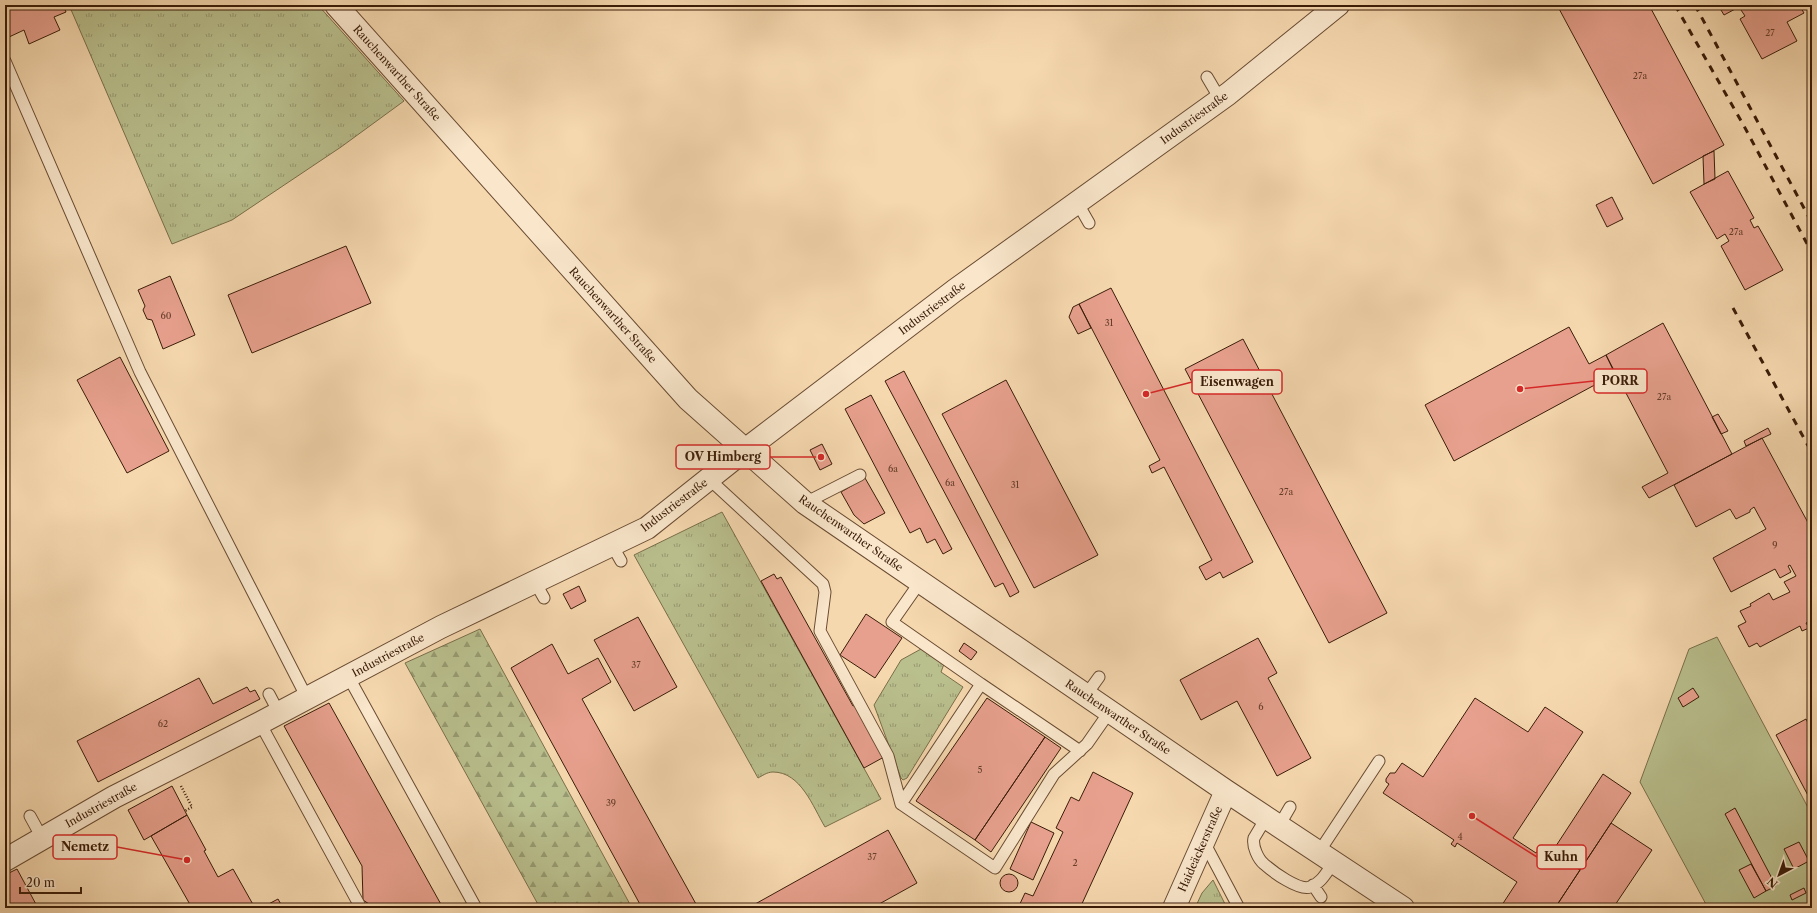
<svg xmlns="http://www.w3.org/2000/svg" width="1817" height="913" font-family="'Libre Caslon Text',serif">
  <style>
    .grass { fill: url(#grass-tufts); stroke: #7a6e4a }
    .forest { fill: url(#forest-firs); stroke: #7a6e4a }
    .garden { fill: #b9bf8d; stroke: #7a6e4a }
    .building { fill: #e7a08d; stroke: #3a1c08 }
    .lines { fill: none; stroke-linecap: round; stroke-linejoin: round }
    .lane-casing { stroke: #694b32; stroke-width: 13 }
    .street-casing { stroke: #694b32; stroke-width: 24 }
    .path { stroke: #3a1c08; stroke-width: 2.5; stroke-dasharray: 1 2; stroke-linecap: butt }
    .lane { stroke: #f9e6cb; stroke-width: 11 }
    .street { stroke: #f9e6cb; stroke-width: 22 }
    .rail { stroke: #3a1c08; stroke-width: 3; stroke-dasharray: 7 7; stroke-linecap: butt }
    .labels { text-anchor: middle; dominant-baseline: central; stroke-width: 4; stroke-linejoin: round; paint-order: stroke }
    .number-label { font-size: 9px; fill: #653d29 }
    .street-label { font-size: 11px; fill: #3a1c08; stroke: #f9e6cb }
    .leader { fill: none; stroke: #d62828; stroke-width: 1.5 }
    .callout-dot { fill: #d62828; stroke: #f9e6cb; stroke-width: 1.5 }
    .callout { fill: #f9e6cb; stroke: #d62828; stroke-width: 1.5 }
    .callout-label { font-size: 12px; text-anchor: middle; font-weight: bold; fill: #3a1c08 }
  </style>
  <defs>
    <pattern id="grass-tufts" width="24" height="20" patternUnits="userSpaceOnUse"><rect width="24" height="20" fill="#b9bf8d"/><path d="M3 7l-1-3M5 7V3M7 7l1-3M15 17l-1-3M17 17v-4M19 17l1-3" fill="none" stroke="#979a71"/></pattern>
    <pattern id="forest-firs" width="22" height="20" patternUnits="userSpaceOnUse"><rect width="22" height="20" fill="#b9bf8d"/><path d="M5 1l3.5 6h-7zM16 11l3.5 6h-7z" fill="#979a71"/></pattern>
  </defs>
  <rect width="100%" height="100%" fill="#f6d8af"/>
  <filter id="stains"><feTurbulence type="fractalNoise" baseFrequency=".005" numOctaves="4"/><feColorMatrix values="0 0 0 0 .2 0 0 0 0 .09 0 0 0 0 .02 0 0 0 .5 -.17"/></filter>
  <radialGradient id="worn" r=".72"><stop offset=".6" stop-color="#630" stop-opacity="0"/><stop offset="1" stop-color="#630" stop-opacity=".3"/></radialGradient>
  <path class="grass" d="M 69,5 L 318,5 L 404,101 L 341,147 L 232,220 L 172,244 Z
    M 722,512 L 881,799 L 825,827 C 813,807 801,772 773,772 C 767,772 762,776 758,778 L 634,555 Z
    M 921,649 L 944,664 L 941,672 L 963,687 L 907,778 L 903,780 L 901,778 L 874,705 L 901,660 Z
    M 1213,880 L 1227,908 L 1195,908 L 1202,893 Z"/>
  <path class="forest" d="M 480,629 L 632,908 L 540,908 L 405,663 Z"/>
  <path class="garden" d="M 1717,637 L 1812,815 L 1812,908 L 1708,908 L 1640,782 L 1689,649 Z"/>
  <path class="building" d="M 5,5 L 63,5 L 66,12 L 54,17 L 60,30 L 29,44 L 24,30 L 9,37 L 5,26 Z
    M 1557,5 L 1649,5 L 1724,145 L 1653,184 Z
    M 1718,5 L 1799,5 L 1804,13 L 1787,22 L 1797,41 L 1762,59 L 1740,19 L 1745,16 L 1739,7 L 1724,15 Z
    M 1714,151 L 1715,179 L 1704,184 L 1703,156 Z
    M 1728,171 L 1754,218 L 1750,220 L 1754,228 L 1758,226 L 1783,270 L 1745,290 L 1721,246 L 1729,241 L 1725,234 L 1717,239 L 1690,192 Z
    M 1612,197 L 1623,219 L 1607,227 L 1596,205 Z
    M 346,246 L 371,303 L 252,353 L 228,295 Z
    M 170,276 L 195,335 L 163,349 L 152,320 L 147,319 L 143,310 L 145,306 L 138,290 Z
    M 1111,288 L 1253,562 L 1223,578 L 1220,572 L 1206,580 L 1199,567 L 1212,560 L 1164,467 L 1152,473 L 1149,466 L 1160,460 L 1079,304 Z
    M 1079,304 L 1091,328 L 1078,334 L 1069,317 L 1073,307 Z
    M 1663,323 L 1732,454 L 1649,498 L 1642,487 L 1668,473 L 1606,355 Z
    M 1569,327 L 1589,364 L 1606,355 L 1615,374 L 1454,461 L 1425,405 Z
    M 1243,339 L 1387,613 L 1329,643 L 1185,369 Z
    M 120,357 L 169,451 L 127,473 L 77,380 Z
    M 904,371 L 1019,592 L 1010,597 L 1003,583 L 995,587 L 885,381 Z
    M 1006,380 L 1098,555 L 1034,588 L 942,414 Z
    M 871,395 L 952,549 L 943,554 L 935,539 L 927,543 L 920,528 L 910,533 L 845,409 Z
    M 1718,414 L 1728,431 L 1721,434 L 1712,417 Z
    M 1768,428 L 1771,434 L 1746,446 L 1744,441 Z
    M 1762,438 L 1812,530 L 1812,620 L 1806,623 L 1809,628 L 1802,631 L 1800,626 L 1760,647 L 1757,643 L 1749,647 L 1738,626 L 1746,622 L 1740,611 L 1751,606 L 1750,604 L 1769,593 L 1773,600 L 1790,592 L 1784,582 L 1796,576 L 1790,565 L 1788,566 L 1791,572 L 1780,578 L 1775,569 L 1731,592 L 1713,558 L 1766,529 L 1754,507 L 1750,510 L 1750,512 L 1736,519 L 1730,509 L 1696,527 L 1674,485 Z
    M 822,444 L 832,464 L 820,470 L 810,450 Z
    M 865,478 L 885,513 L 864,524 L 854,515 L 841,492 Z
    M 774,574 L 777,579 L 781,577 L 853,706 L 855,705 L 884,757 L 864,768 L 761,581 Z
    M 579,586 L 586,601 L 571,609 L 563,594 Z
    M 866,614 L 902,638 L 875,678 L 840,655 Z
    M 638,617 L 677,687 L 634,711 L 594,640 Z
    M 1258,638 L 1277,673 L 1268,678 L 1311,758 L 1277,776 L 1237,701 L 1201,720 L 1180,680 Z
    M 964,643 L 977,652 L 971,660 L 959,651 Z
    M 552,644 L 568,674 L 598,658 L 611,682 L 582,699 L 696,904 L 690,908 L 642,908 L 511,668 Z
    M 199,678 L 213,704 L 247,687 L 250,692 L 255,690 L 260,699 L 98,782 L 77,741 Z
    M 1693,688 L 1699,697 L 1683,707 L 1678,698 Z
    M 987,698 L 1045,737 L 975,840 L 916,801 Z
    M 1475,698 L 1528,732 L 1545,707 L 1583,732 L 1513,838 L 1536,853 L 1542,845 L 1580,870 L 1555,908 L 1500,908 L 1517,882 L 1457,843 L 1455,847 L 1451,844 L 1454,840 L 1383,793 L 1389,784 L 1386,782 L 1386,779 L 1390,773 L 1395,773 L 1402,763 L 1423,777 Z
    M 329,703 L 443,908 L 375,908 L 363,900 L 362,866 L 284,726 Z
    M 1806,719 L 1812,731 L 1812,803 L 1776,735 Z
    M 1045,737 L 1061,748 L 991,852 L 975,840 Z
    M 1093,772 L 1133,793 L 1080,908 L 1018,908 L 1025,893 L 1033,896 L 1063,832 L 1056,828 L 1071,797 L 1079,801 Z
    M 1603,774 L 1631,793 L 1580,870 L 1552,852 Z
    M 172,786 L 187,815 L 144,840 L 128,810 Z
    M 1735,808 L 1776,886 L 1766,891 L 1725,814 Z
    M 187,815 L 206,850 L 204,851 L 218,877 L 233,869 L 255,908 L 192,908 L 151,836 Z
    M 1031,822 L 1054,833 L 1033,880 L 1010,869 Z
    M 1611,823 L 1652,850 L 1613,908 L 1555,908 Z
    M 888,830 L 917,883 L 872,908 L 748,908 Z
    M 1799,842 L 1809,861 L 1794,869 L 1784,849 Z
    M 1751,864 L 1766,891 L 1754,898 L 1739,870 Z
    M 17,869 L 38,908 L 5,908 L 5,875 Z
    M1000 883a9 9 0 1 1 18 0a9 9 0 1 1-18 0Z
    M 1804,888 L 1806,893 L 1792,900 L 1790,895 Z
    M 278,899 L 283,908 L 261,908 Z"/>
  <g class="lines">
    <g class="lane-casing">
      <path id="lane" d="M 5,61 L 140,372 L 307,698
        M 1207,77 L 1220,99
        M 1077,202 L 1089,223
        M 709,479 L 823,584 L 825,592 L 820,631 L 888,756 L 901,804
        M 805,503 L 860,475
        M 612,545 L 621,561
        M 535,582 L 544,598
        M 920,582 L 892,622 L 981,684
        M 348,676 L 476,908
        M 269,694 L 279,713
        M 1086,695 L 1099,677
        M 260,723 L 361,908
        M 1080,751 L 981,684 L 901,804 L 995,868 L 1054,774 L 1087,744 L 1110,711
        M 30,816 L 42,838
        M 1266,818 L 1254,838 C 1252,846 1258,859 1264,864 C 1273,872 1299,891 1310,887 C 1322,883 1327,871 1334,862
        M 1279,826 L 1290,807
        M 1204,842 L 1239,908
        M 1319,852 L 1379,761
        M 1313,885 L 1321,897"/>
    </g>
    <g class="street-casing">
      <path id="street" d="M 336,5 L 688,399 L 805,503 L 1226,791 L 1403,908
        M 5,860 L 114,797 L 260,723 L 441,627 L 647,528 L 745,450 L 954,291 L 1228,94 L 1338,5
        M 1174,908 L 1226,791"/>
    </g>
    <path class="path" d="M 181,786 L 192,807 L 185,811"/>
    <use href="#lane" class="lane"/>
    <use href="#street" class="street"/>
    <path class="rail" d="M 1675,5 L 1744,126 L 1812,253
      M 1695,5 L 1812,223
      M 1733,308 L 1812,453"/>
  </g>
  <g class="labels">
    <g class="number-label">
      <text x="1770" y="32">27</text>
      <text x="1640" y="75">27a</text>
      <text x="1736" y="231">27a</text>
      <text x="166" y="315">60</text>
      <text x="1109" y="322">31</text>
      <text x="1664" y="396">27a</text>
      <text x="893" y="468">6a</text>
      <text x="950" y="482">6a</text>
      <text x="1015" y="484">31</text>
      <text x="1286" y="491">27a</text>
      <text x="1775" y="544">9</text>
      <text x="636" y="664">37</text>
      <text x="1261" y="706">6</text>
      <text x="163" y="723">62</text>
      <text x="980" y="769">5</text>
      <text x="611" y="802">39</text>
      <text x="1460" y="836">4</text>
      <text x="872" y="856">37</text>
      <text x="1075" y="862">2</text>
    </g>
    <g class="street-label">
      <text transform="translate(397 73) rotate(48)">Rauchenwarther Straße</text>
      <text transform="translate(1194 118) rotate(-36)">Industriestraße</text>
      <text transform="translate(932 308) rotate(-37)">Industriestraße</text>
      <text transform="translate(613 315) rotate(48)">Rauchenwarther Straße</text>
      <text transform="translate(674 505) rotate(-37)">Industriestraße</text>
      <text transform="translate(851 533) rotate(35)">Rauchenwarther Straße</text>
      <text transform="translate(388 655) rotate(-28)">Industriestraße</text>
      <text transform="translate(1118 717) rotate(34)">Rauchenwarther Straße</text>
      <text transform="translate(101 805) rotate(-29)">Industriestraße</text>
      <text transform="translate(1200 849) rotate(-66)">Haideäckerstraße</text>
    </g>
  </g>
  <path class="leader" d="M1520 389L1594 381M1146 394L1192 382M821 457L770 457M187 860L117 847M1472 816L1537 857"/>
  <g class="callout-dot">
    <circle cx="1520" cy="389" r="4"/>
    <circle cx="1146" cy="394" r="4"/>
    <circle cx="821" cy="457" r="4"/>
    <circle cx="187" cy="860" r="4"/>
    <circle cx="1472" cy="816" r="4"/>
  </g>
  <g class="callout">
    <rect x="1594" y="369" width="53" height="24" rx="4"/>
    <rect x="1192" y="370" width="90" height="24" rx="4"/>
    <rect x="676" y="445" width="94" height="24" rx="4"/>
    <rect x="53" y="835" width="64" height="24" rx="4"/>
    <rect x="1537" y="845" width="49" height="24" rx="4"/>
  </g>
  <g class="callout-label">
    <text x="1620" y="385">PORR</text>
    <text x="1237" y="386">Eisenwagen</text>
    <text x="723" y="461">OV Himberg</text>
    <text x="85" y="851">Nemetz</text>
    <text x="1561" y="861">Kuhn</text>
  </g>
  <rect width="1817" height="913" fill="none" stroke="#f6d8af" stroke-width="20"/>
  <rect x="6" y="6" width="1805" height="901" fill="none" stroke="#3a1c08" stroke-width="2"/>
  <rect x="10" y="10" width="1797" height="893" fill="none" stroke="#3a1c08"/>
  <g transform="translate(1779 875) rotate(221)" stroke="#f9e6cb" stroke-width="3" paint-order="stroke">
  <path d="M0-3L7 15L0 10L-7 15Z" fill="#3a1c08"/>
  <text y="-6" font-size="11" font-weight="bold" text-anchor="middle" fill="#3a1c08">N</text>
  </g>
  <path d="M20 887v6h61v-6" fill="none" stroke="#3a1c08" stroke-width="2"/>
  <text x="26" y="887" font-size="12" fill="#3a1c08" stroke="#f9e6cb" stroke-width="3" paint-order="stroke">20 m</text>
  <rect width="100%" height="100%" filter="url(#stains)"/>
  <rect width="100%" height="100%" fill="url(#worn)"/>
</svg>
